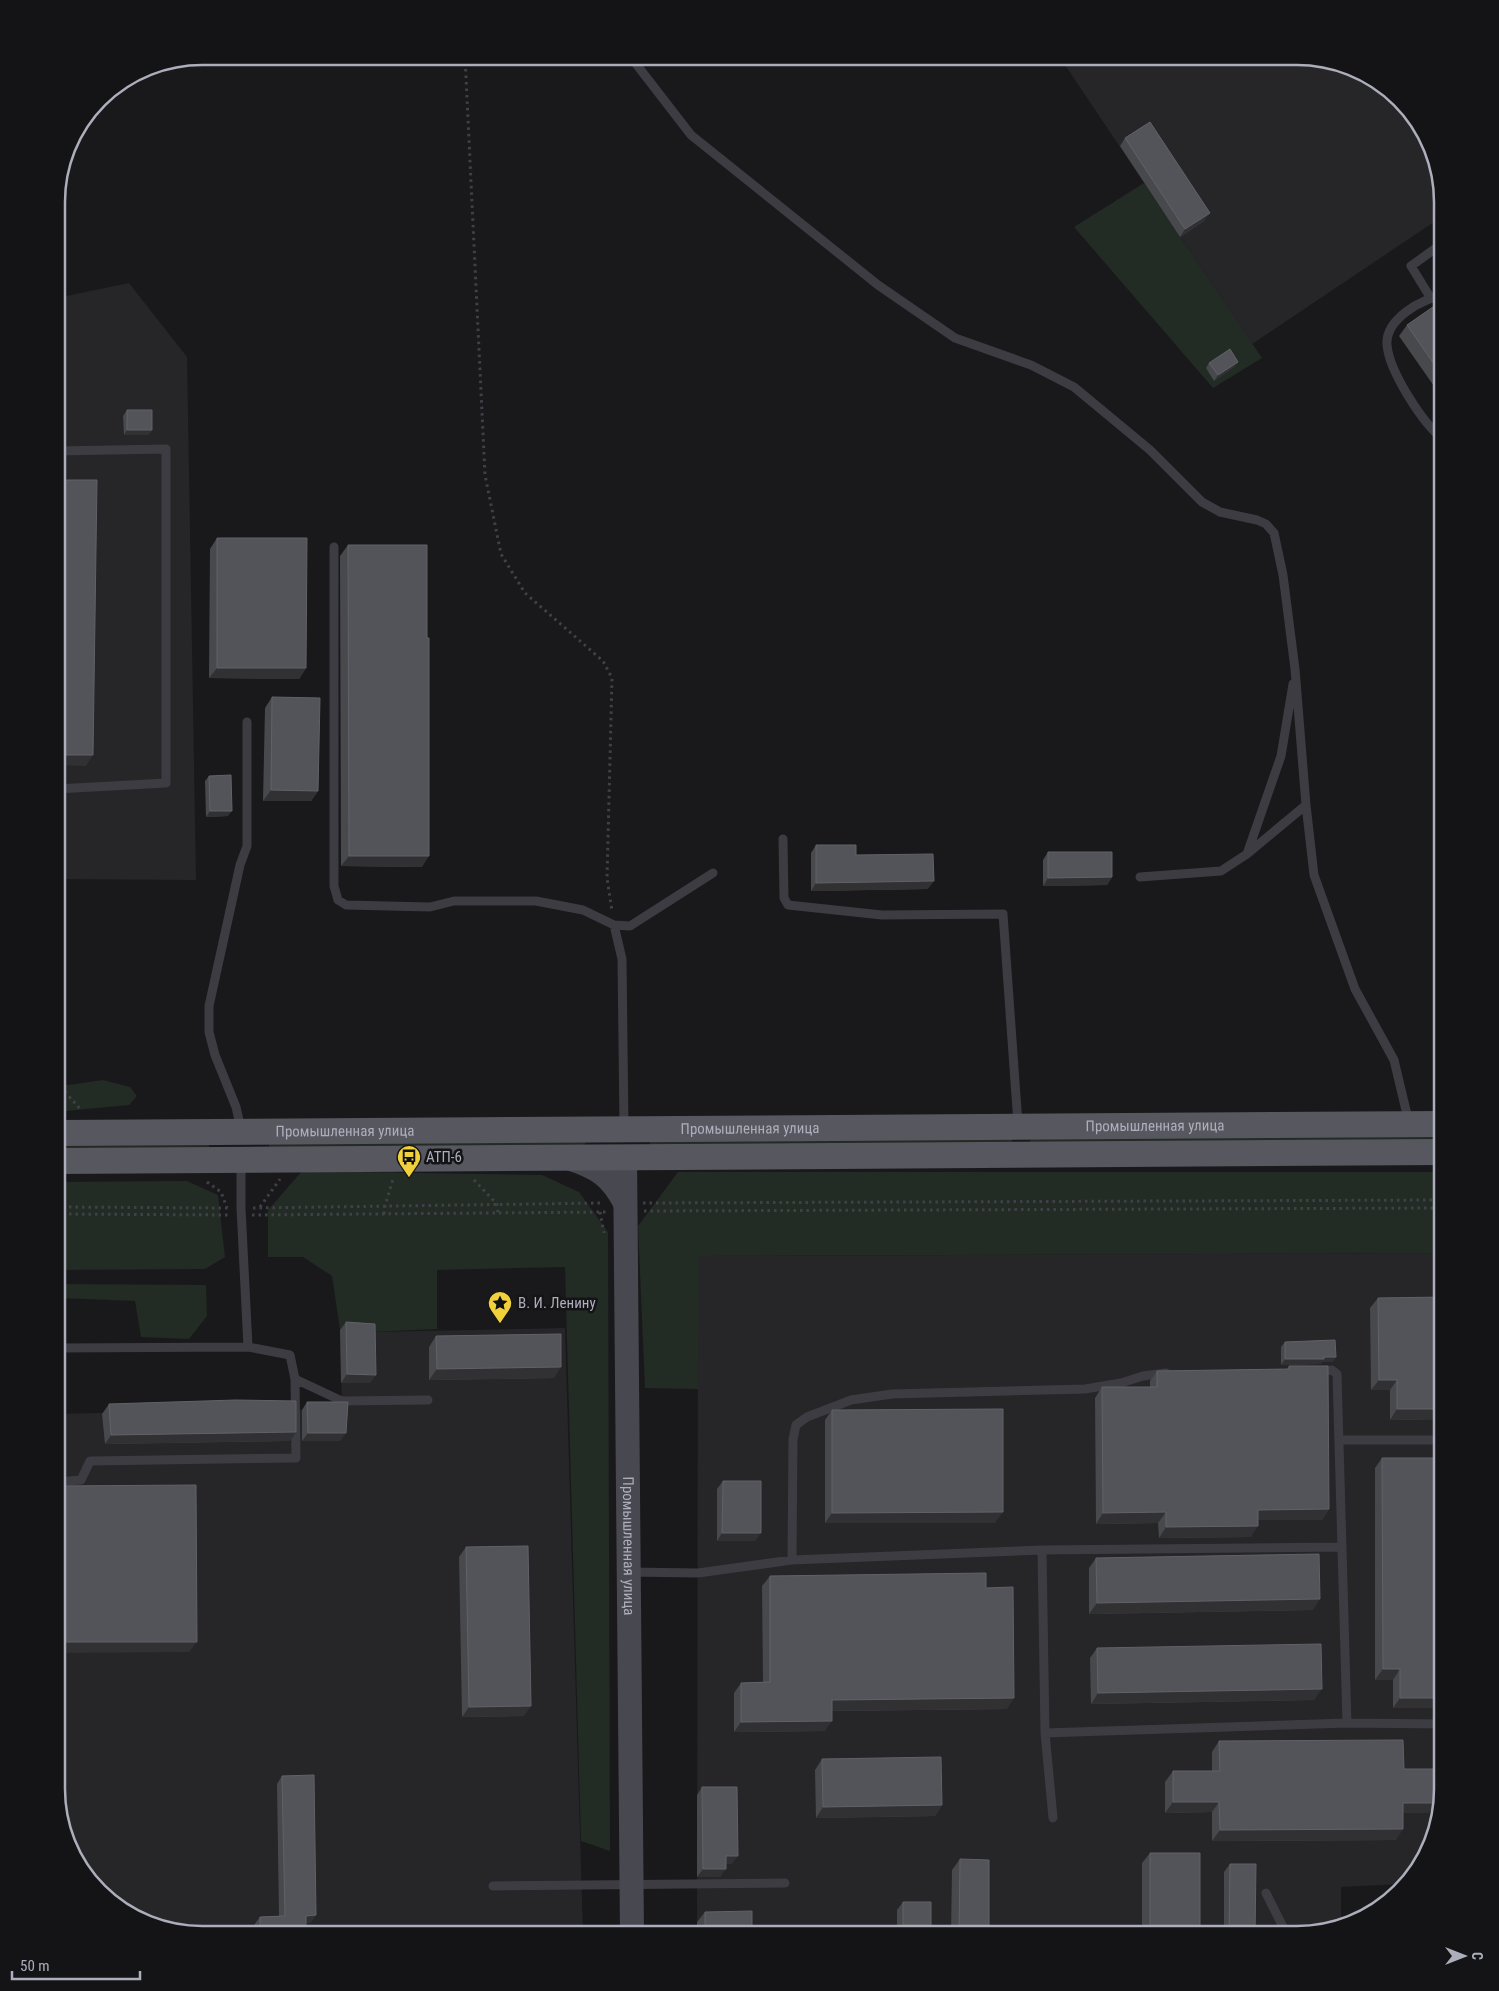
<svg xmlns="http://www.w3.org/2000/svg" width="1499" height="1991" font-family="'Roboto Condensed',sans-serif">
  <style>
    .built { fill: #262528 }
    .green { fill: #232b25 }
    .lines { fill: none; stroke-linecap: round; stroke-linejoin: round }
    .path { stroke: #404147; stroke-width: 3; stroke-dasharray: 2.5 4; stroke-linecap: butt }
    .lane { stroke: #3c3c42; stroke-width: 9 }
    .secondary { stroke: #484950; stroke-width: 24 }
    .primary { stroke: #56575f; stroke-width: 26 }
    .wall { fill: #48494d }
    .shaded-wall { fill: #313134 }
    .building { fill: #535459; stroke: #616268 }
    .labels { text-anchor: middle; dominant-baseline: central; stroke-width: 5; stroke-linejoin: round; paint-order: stroke }
    .street-label { font-size: 15px; fill: #acaebb; stroke: #141416 }
    .poi-label { font-size: 15px; fill: #acaebb; stroke: #141416; text-anchor: start }
    .rim { fill: none; stroke: #acaebb; stroke-width: 2.5 }
  </style>
  <rect width="100%" height="100%" fill="#19191b"/>
  <path class="built" d="M 1059,56 L 1306,57 L 1370,76 L 1418,121 L 1443,202 L 1443,216 L 1252,344 Z
    M 129,283 L 187,357 L 196,880 L 56,879 L 57,298 Z
    M 1443,1253 L 1443,1789 L 1423,1862 L 1402,1884 L 1341,1887 L 1341,1922 L 1297,1935 L 697,1935 L 698,1256 Z
    M 565,1328 L 583,1935 L 202,1935 L 129,1915 L 81,1870 L 56,1789 L 56,1414 L 230,1410 L 342,1410 L 340,1330 L 370,1332 Z"/>
  <path class="green" d="M 1144,183 L 1262,358 L 1213,388 L 1074,227 Z
    M 103,1080 L 130,1087 L 137,1096 L 129,1105 L 56,1112 L 56,1083 L 68,1085 Z
    M 1443,1133 L 1443,1141 L 1030,1143 L 1030,1136 Z
    M 1012,1135 L 1012,1143 L 650,1146 L 650,1138 Z
    M 585,1139 L 585,1149 L 269,1151 L 269,1141 Z
    M 209,1141 L 209,1151 L 56,1152 L 56,1142 Z
    M 302,1171 L 542,1175 L 579,1192 L 608,1232 L 610,1851 L 581,1841 L 565,1267 L 437,1270 L 437,1329 L 370,1332 L 340,1330 L 332,1276 L 303,1257 L 268,1257 L 268,1210 Z
    M 678,1172 L 1443,1172 L 1443,1253 L 699,1256 L 698,1389 L 645,1388 L 638,1226 Z
    M 187,1181 L 218,1195 L 225,1257 L 205,1269 L 56,1270 L 56,1182 Z
    M 61,1284 L 206,1285 L 207,1316 L 189,1339 L 141,1337 L 135,1301 L 61,1298 Z"/>
  <g class="lines">
    <path class="path" d="M 465,56 L 485,475 L 501,554 L 525,593 L 603,661 L 612,678 L 607,878 L 612,911
      M 56,1082 L 82,1111
      M 474,1180 L 497,1204 L 498,1213
      M 207,1182 L 221,1192 L 227,1208
      M 643,1203 L 1443,1200
      M 56,1207 L 230,1208
      M 260,1207 L 280,1179
      M 253,1208 L 602,1203
      M 644,1211 L 1443,1208
      M 600,1212 L 604,1233
      M 56,1214 L 231,1215
      M 384,1214 L 385,1206 L 393,1179
      M 252,1215 L 606,1212"/>
    <path class="lane" d="M 630,56 L 691,135 L 878,285 L 955,338 L 1031,365 L 1074,387 L 1150,450 L 1202,502 L 1220,512 L 1257,520 L 1266,524 L 1274,533 L 1283,575 L 1295,669 L 1306,805 L 1314,875 L 1355,989 L 1394,1060 L 1409,1123
      M 1430,297 L 1411,266 L 1443,243
      M 1443,439 C 1423,424 1389,371 1387,345 C 1385,320 1421,298 1443,296
      M 334,547 L 334,886 L 338,900 L 346,905 L 430,907 L 454,901 L 536,901 L 583,910 L 614,925 L 630,926 L 713,873
      M 1293,684 L 1281,756 L 1247,854 L 1306,805
      M 56,789 L 166,783 L 166,449 L 57,451
      M 783,839 L 784,898 L 788,905 L 882,915 L 1003,914 L 1018,1124
      M 1140,877 L 1221,871 L 1247,854
      M 614,925 L 622,959 L 624,1127
      M 241,1129 L 236,1107 L 215,1055 L 209,1032 L 209,1006 L 240,865 L 247,846 L 247,722
      M 56,1348 L 248,1347 L 241,1208 L 241,1163
      M 1316,1371 L 1332,1370 L 1337,1374 L 1347,1723
      M 295,1379 L 342,1401 L 428,1400
      M 1339,1440 L 1443,1440
      M 56,1482 L 81,1480 L 90,1461 L 296,1458 L 295,1379 L 290,1355 L 248,1347
      M 1042,1550 L 1342,1547
      M 792,1560 L 793,1439 L 796,1425 L 807,1417 L 851,1400 L 892,1394 L 1085,1389 L 1121,1383 L 1143,1376 L 1166,1373
      M 629,1572 L 698,1573 L 792,1560 L 1042,1550 L 1045,1733 L 1347,1723 L 1443,1724
      M 1045,1733 L 1053,1818
      M 493,1886 L 785,1883
      M 1266,1893 L 1287,1935"/>
    <g class="secondary">
      <path id="s1" d="M 625,1157 L 632,1935"/>
      <path d="M 568,1158 C 597,1167 611,1176 625,1203"/>
    </g>
    <g class="primary">
      <path id="s2" d="M 56,1133 L 1443,1124"/>
      <path d="M 56,1161 L 1443,1152"/>
    </g>
  </g>
  <path class="wall" d="M 1125,138 L 1204,221 L 1180,237 L 1120,146 Z
    M 1443,300 L 1443,399 L 1399,336 L 1407,325 Z
    M 1238,362 L 1234,367 L 1214,381 L 1206,368 L 1209,363 Z
    M 127,410 L 152,430 L 148,435 L 124,435 L 123,416 Z
    M 217,538 L 306,668 L 299,679 L 209,678 L 210,549 Z
    M 348,545 L 422,867 L 341,866 L 340,556 Z
    M 272,697 L 318,791 L 311,801 L 263,801 L 265,708 Z
    M 209,776 L 228,816 L 206,817 L 205,781 Z
    M 816,845 L 856,855 L 928,889 L 811,891 L 811,853 Z
    M 1048,852 L 1112,877 L 1107,885 L 1043,886 L 1043,860 Z
    M 1378,1298 L 1443,1419 L 1390,1420 L 1390,1390 L 1371,1390 L 1370,1308 Z
    M 346,1322 L 370,1383 L 341,1383 L 340,1330 Z
    M 436,1336 L 554,1378 L 429,1380 L 429,1347 Z
    M 1285,1342 L 1336,1357 L 1332,1362 L 1322,1362 L 1320,1364 L 1281,1365 L 1281,1347 Z
    M 1289,1366 L 1329,1509 L 1322,1520 L 1258,1520 L 1251,1537 L 1159,1538 L 1158,1523 L 1096,1524 L 1095,1398 L 1102,1387 L 1150,1387 L 1150,1381 L 1157,1371 L 1287,1369 Z
    M 307,1402 L 340,1441 L 302,1441 L 302,1410 Z
    M 109,1404 L 290,1441 L 105,1444 L 102,1414 Z
    M 832,1410 L 995,1523 L 825,1523 L 825,1420 Z
    M 1382,1458 L 1443,1708 L 1393,1708 L 1393,1680 L 1375,1680 L 1375,1468 Z
    M 723,1481 L 755,1541 L 717,1541 L 717,1489 Z
    M 466,1547 L 524,1716 L 462,1717 L 459,1557 Z
    M 1096,1558 L 1313,1610 L 1089,1614 L 1089,1568 Z
    M 770,1576 L 986,1588 L 1007,1709 L 832,1711 L 825,1731 L 734,1732 L 734,1693 L 741,1683 L 763,1682 L 762,1586 Z
    M 1097,1648 L 1314,1700 L 1091,1704 L 1090,1658 Z
    M 1219,1741 L 1404,1769 L 1436,1803 L 1428,1813 L 1403,1813 L 1396,1840 L 1212,1841 L 1212,1812 L 1165,1813 L 1165,1782 L 1173,1771 L 1212,1771 L 1212,1752 Z
    M 822,1759 L 942,1805 L 935,1816 L 816,1818 L 815,1770 Z
    M 282,1776 L 316,1915 L 310,1923 L 306,1923 L 306,1935 L 255,1935 L 254,1925 L 260,1917 L 279,1916 L 277,1784 Z
    M 702,1787 L 732,1864 L 726,1864 L 720,1877 L 697,1877 L 697,1795 Z
    M 1150,1853 L 1200,1935 L 1142,1935 L 1142,1863 Z
    M 960,1859 L 989,1935 L 951,1935 L 952,1870 Z
    M 1230,1864 L 1255,1935 L 1224,1935 L 1224,1872 Z
    M 903,1902 L 931,1935 L 897,1935 L 897,1910 Z
    M 705,1912 L 749,1935 L 697,1935 L 697,1922 Z"/>
  <path class="shaded-wall" d="M 1210,213 L 1204,221 L 1180,237 L 1185,229 Z
    M 1238,362 L 1234,367 L 1214,381 L 1218,375 Z
    M 127,430 L 152,430 L 148,435 L 124,435 Z
    M 217,668 L 306,668 L 299,679 L 209,678 Z
    M 56,755 L 93,755 L 86,766 L 56,765 Z
    M 271,790 L 318,791 L 311,801 L 263,801 Z
    M 210,811 L 232,811 L 228,816 L 206,817 Z
    M 349,856 L 429,856 L 422,867 L 341,866 Z
    M 1112,877 L 1107,885 L 1043,886 L 1048,878 Z
    M 934,881 L 928,889 L 811,891 L 816,883 Z
    M 1324,1357 L 1336,1357 L 1332,1362 L 1322,1362 L 1320,1364 L 1281,1365 L 1285,1359 Z
    M 561,1367 L 554,1378 L 429,1380 L 437,1369 Z
    M 347,1374 L 376,1375 L 370,1383 L 341,1383 Z
    M 1379,1380 L 1397,1380 L 1390,1390 L 1371,1390 Z
    M 1397,1409 L 1443,1409 L 1443,1419 L 1390,1420 Z
    M 296,1432 L 290,1441 L 105,1444 L 111,1435 Z
    M 308,1433 L 346,1433 L 340,1441 L 302,1441 Z
    M 1329,1509 L 1322,1520 L 1251,1520 L 1258,1510 Z
    M 1003,1512 L 995,1523 L 825,1523 L 832,1513 Z
    M 1166,1512 L 1158,1523 L 1096,1524 L 1103,1513 Z
    M 1258,1526 L 1251,1537 L 1159,1538 L 1166,1527 Z
    M 722,1533 L 761,1533 L 755,1541 L 717,1541 Z
    M 1320,1599 L 1313,1610 L 1089,1614 L 1097,1603 Z
    M 56,1642 L 197,1642 L 189,1652 L 56,1653 Z
    M 1383,1669 L 1400,1669 L 1393,1680 L 1375,1680 Z
    M 1322,1689 L 1314,1700 L 1091,1704 L 1098,1693 Z
    M 1014,1698 L 1007,1709 L 824,1711 L 832,1700 Z
    M 1400,1698 L 1443,1698 L 1443,1708 L 1393,1708 Z
    M 531,1706 L 524,1716 L 462,1717 L 469,1707 Z
    M 832,1721 L 825,1731 L 734,1732 L 741,1722 Z
    M 1173,1802 L 1219,1802 L 1212,1812 L 1165,1813 Z
    M 1403,1803 L 1436,1803 L 1428,1813 L 1396,1813 Z
    M 942,1805 L 935,1816 L 816,1818 L 823,1807 Z
    M 1403,1829 L 1396,1840 L 1212,1841 L 1220,1830 Z
    M 726,1856 L 738,1856 L 732,1864 L 720,1864 Z
    M 703,1869 L 726,1869 L 720,1877 L 697,1877 Z
    M 316,1915 L 310,1923 L 300,1924 L 306,1916 Z
    M 739,1930 L 752,1930 L 749,1935 L 736,1935 Z"/>
  <path class="building" d="M 1150,122 L 1210,213 L 1185,229 L 1125,138 Z
    M 1443,300 L 1443,377 L 1407,325 Z
    M 1230,349 L 1238,362 L 1218,375 L 1209,363 Z
    M 127,410 L 152,410 L 152,430 L 127,430 Z
    M 57,480 L 97,480 L 93,755 L 56,755 Z
    M 217,538 L 307,538 L 306,668 L 217,668 Z
    M 348,545 L 427,545 L 427,638 L 429,638 L 429,856 L 349,856 Z
    M 272,697 L 320,698 L 318,791 L 271,790 Z
    M 231,775 L 232,811 L 210,811 L 209,776 Z
    M 816,845 L 856,845 L 856,855 L 933,854 L 934,881 L 816,883 Z
    M 1048,852 L 1112,852 L 1112,877 L 1048,878 Z
    M 1443,1297 L 1443,1409 L 1397,1409 L 1397,1380 L 1379,1380 L 1378,1298 Z
    M 346,1322 L 375,1324 L 376,1375 L 347,1374 Z
    M 561,1334 L 561,1367 L 437,1369 L 436,1336 Z
    M 1335,1340 L 1336,1357 L 1324,1357 L 1324,1359 L 1285,1359 L 1285,1342 Z
    M 1289,1366 L 1328,1366 L 1329,1509 L 1258,1510 L 1258,1526 L 1166,1527 L 1166,1512 L 1103,1513 L 1102,1387 L 1157,1387 L 1157,1371 L 1289,1369 Z
    M 236,1400 L 296,1401 L 296,1432 L 111,1435 L 109,1404 Z
    M 307,1402 L 348,1402 L 346,1433 L 308,1433 Z
    M 1003,1409 L 1003,1512 L 832,1513 L 832,1410 Z
    M 1382,1458 L 1443,1458 L 1443,1698 L 1400,1698 L 1400,1669 L 1383,1669 Z
    M 723,1481 L 761,1481 L 761,1533 L 722,1533 Z
    M 196,1485 L 197,1642 L 56,1642 L 56,1486 Z
    M 528,1546 L 531,1706 L 469,1707 L 466,1547 Z
    M 1319,1554 L 1320,1599 L 1097,1603 L 1096,1558 Z
    M 986,1573 L 986,1588 L 1013,1587 L 1014,1698 L 832,1700 L 832,1721 L 741,1722 L 741,1683 L 770,1682 L 770,1576 Z
    M 1321,1644 L 1322,1689 L 1098,1693 L 1097,1648 Z
    M 1403,1740 L 1404,1769 L 1436,1769 L 1436,1803 L 1403,1803 L 1403,1829 L 1220,1830 L 1219,1802 L 1173,1802 L 1173,1771 L 1220,1771 L 1219,1741 Z
    M 941,1757 L 942,1805 L 823,1807 L 822,1759 Z
    M 314,1775 L 316,1915 L 306,1916 L 306,1935 L 260,1935 L 260,1917 L 285,1916 L 282,1776 Z
    M 702,1787 L 737,1787 L 738,1856 L 726,1856 L 726,1869 L 703,1869 Z
    M 1150,1853 L 1200,1853 L 1200,1935 L 1150,1935 Z
    M 960,1859 L 989,1860 L 989,1935 L 959,1935 Z
    M 1230,1864 L 1256,1864 L 1255,1935 L 1229,1935 Z
    M 903,1902 L 931,1902 L 931,1935 L 903,1935 Z
    M 752,1911 L 752,1930 L 739,1930 L 739,1935 L 705,1935 L 705,1912 Z"/>
  <defs>
    <g id="bus-pin" transform="scale(1.25)"><path d="M0 17L-7.5 6A9.5 9.5 0 1 1 7.5 6Z" fill="#f1d13b" stroke="#141416"/><path d="M-5-6H5V4H4V6H2V4H-2V6H-4V4H-5ZM-3.5-4V0h7V-4ZM-3.5 1.2v1.5H-2V1.2ZM2 1.2v1.5H3.5V1.2Z" fill="#111"/></g>
    <g id="sight-pin" transform="scale(1.25)"><path d="M0 17L-7.5 6A9.5 9.5 0 1 1 7.5 6Z" fill="#f1d13b" stroke="#141416"/><path d="M0-6L1.8-2.2L6-1.7L2.9 1.2L3.7 5.4L0 3.3L-3.7 5.4L-2.9 1.2L-6-1.7L-1.8-2.2Z" fill="#111"/></g>
  </defs>
  <g fill-rule="evenodd">
    <use href="#bus-pin" x="409" y="1157"/>
    <use href="#sight-pin" x="500" y="1303"/>
  </g>
  <g class="labels">
    <g class="street-label">
      <text stroke="none"><textPath href="#s2" startOffset="1099">Промышленная улица</textPath></text>
      <text stroke="none"><textPath href="#s2" startOffset="694">Промышленная улица</textPath></text>
      <text stroke="none"><textPath href="#s2" startOffset="289">Промышленная улица</textPath></text>
      <text stroke="none"><textPath href="#s1" startOffset="389">Промышленная улица</textPath></text>
    </g>
    <g class="poi-label">
      <text x="426" y="1157">АТП-6</text>
      <text x="518" y="1303">В. И. Ленину</text>
    </g>
  </g>
  <path d="M0 0H1499V1991H0ZM202 65H1297A137 137 0 0 1 1434 202V1789A137 137 0 0 1 1297 1926H202A137 137 0 0 1 65 1789V202A137 137 0 0 1 202 65Z" fill="#141416" fill-rule="evenodd"/>
  <path class="rim" d="M202 65H1297A137 137 0 0 1 1434 202V1789A137 137 0 0 1 1297 1926H202A137 137 0 0 1 65 1789V202A137 137 0 0 1 202 65Z"/>
  <g transform="translate(1464 1956) rotate(90)" stroke="#141416" stroke-width="4" paint-order="stroke">
  <path d="M0-4L9 19L0 12L-9 19Z" fill="#acaebb"/>
  <text y="-8" font-size="14" font-weight="bold" text-anchor="middle" fill="#acaebb">С</text>
  </g>
  <path d="M12 1971v8h128v-8" fill="none" stroke="#acaebb" stroke-width="2.5"/>
  <text x="20" y="1971" font-size="15" fill="#acaebb" stroke="#141416" stroke-width="4" paint-order="stroke">50 m</text>
</svg>
